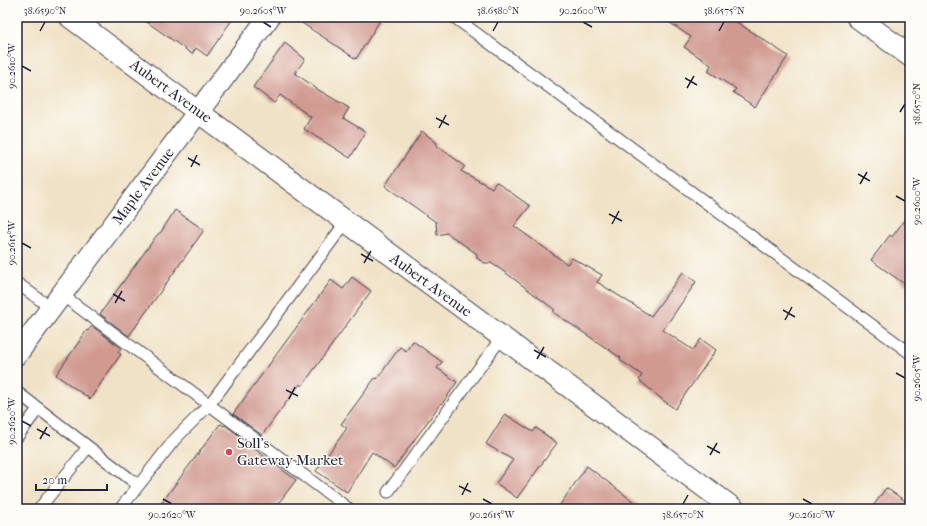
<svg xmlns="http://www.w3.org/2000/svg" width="927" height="526" font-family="'IM FELL French Canon',serif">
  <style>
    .building { fill: #d09a90 }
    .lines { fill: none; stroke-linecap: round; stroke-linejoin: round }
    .lane-casing { stroke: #413f50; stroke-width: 13 }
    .street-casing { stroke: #413f50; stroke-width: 23 }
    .lane { stroke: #fff; stroke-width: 11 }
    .street { stroke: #fff; stroke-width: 21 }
    .ticks { fill: none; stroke: #22223b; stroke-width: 1.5 }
    .poi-dot { fill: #d1495b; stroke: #fdfcf7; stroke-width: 1.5 }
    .labels { text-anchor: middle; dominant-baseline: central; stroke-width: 3; stroke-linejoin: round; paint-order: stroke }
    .street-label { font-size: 15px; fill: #22223b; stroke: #fdfcf7 }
    .poi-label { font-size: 15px; fill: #22223b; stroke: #fdfcf7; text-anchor: start }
    .neatline { fill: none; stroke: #22223b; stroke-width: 1.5 }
    .ticks-label { font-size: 10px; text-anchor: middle; fill: #22223b }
  </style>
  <rect width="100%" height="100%" fill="#fdfcf7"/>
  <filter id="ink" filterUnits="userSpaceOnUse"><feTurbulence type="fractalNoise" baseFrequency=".025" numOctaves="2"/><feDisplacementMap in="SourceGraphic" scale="8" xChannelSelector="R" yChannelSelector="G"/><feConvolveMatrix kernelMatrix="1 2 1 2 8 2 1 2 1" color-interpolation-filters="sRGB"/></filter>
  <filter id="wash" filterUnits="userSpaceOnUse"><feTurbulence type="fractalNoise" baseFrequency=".012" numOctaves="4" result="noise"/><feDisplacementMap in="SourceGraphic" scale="16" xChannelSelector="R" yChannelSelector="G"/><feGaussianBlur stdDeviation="0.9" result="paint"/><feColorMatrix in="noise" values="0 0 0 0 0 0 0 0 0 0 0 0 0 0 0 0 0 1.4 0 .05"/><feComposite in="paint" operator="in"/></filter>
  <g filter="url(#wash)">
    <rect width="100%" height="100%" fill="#f0e2c6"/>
    <g id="blocks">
      <path class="building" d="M 140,17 L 234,17 L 207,56 L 196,48 L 192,54 Z
        M 293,17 L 382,17 L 356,59 Z
        M 661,17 L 729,17 L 788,56 L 755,107 L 733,92 L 736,89 L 708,71 L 711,65 L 684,47 L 691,37 Z
        M 285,43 L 305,59 L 295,73 L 317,89 L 349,108 L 343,118 L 366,132 L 350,158 L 304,129 L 311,117 L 280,95 L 274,103 L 253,87 Z
        M 422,131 L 437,143 L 436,145 L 465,166 L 461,171 L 492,188 L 496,182 L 530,206 L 514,226 L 567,264 L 572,258 L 602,275 L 597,282 L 651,316 L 683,272 L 696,282 L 663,330 L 693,350 L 701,339 L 716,350 L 675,409 L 664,401 L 639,380 L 642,375 L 620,360 L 621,358 L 553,312 L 555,310 L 506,273 L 491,263 L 484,263 L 477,258 L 477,254 L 447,233 L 437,235 L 436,222 L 385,186 Z
        M 175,210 L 204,230 L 129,336 L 100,314 L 157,235 L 161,232 Z
        M 910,212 L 910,288 L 871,260 L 890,235 L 892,237 Z
        M 352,277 L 371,291 L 302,386 L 300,384 L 262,435 L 233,414 L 331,280 L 343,289 Z
        M 92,326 L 121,348 L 118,352 L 121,354 L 90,399 L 56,375 L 87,330 L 88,331 Z
        M 413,341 L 442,362 L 437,368 L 457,382 L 442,404 L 441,403 L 394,468 L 372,452 L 347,492 L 316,471 L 347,428 L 341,424 L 375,378 L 377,379 L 400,347 L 406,351 Z
        M 505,414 L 533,432 L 536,428 L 557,443 L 517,498 L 496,483 L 513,460 L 486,444 Z
        M 220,424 L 224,426 L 225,425 L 253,446 L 252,447 L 296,480 L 274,509 L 157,509 Z
        M 587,466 L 643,509 L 557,509 Z
        M 886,488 L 910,504 L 910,509 L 871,509 Z"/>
    </g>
  </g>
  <g filter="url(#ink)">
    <use href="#blocks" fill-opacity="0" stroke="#413f50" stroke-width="1"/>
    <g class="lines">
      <g class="lane-casing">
        <path id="lane" d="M 454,17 L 910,353
          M 17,283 L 51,308
          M 61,294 L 349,509
          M 17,392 L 138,485
          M 17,437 L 38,409
          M 388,492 L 502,337
          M 39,509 L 88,447
          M 120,509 L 175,439 L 209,405 L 346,222"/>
      </g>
      <g class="street-casing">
        <path id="street" d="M 70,17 L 734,509
          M 857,17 L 910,56
          M 17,354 L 269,17"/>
      </g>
      <use href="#lane" class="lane"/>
      <use href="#street" class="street"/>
    </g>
  </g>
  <path class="ticks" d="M 263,22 L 271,27M 583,22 L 592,27M 40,31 L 45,22M 493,31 L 498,22M 719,31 L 724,22M 22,66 L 31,71M 685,78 L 697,85M 687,88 L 694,76M 900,112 L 905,104M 436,118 L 449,125M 439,128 L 446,115M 188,158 L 200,165M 191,167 L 197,155M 858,174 L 870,181M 860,184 L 867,172M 896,196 L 905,201M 609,214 L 622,221M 612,224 L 619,211M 22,243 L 31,248M 361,254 L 373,261M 364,263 L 371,251M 113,294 L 125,301M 115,303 L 122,291M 783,310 L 795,317M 785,320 L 792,307M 534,350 L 546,357M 537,359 L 544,347M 896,373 L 905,378M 286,390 L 298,396M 289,399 L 295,387M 22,421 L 31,426M 37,429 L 50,436M 40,439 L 47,427M 707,446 L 720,453M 710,455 L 717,443M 459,486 L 471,492M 462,495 L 468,483M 163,499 L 172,504M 483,499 L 492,504M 803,499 L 812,504M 683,504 L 688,495"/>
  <circle class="poi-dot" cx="229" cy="452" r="4"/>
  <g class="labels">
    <g class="street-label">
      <text transform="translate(171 91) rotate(36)">Aubert Avenue</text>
      <text transform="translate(143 186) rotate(-53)">Maple Avenue</text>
      <text transform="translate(431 285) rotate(36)">Aubert Avenue</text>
    </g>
    <g class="poi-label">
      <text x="237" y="443">Soll's<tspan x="237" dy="17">Gateway Market</tspan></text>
    </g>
  </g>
  <rect width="927" height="526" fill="none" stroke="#fdfcf7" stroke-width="44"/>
  <path d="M36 484v6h71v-6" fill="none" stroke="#22223b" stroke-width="2"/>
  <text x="42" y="484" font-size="12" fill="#22223b" stroke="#fdfcf7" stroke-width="3" paint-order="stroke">20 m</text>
  <rect x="22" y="22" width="883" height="482" class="neatline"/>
  <g class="ticks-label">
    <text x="45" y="14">38.6590°N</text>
    <text x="263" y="14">90.2605°W</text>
    <text x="498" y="14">38.6580°N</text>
    <text x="583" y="14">90.2600°W</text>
    <text x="724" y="14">38.6575°N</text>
    <text transform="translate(11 66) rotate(-90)" y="4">90.2610°W</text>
    <text transform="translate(916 104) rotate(-90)" y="4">38.6570°N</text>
    <text transform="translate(916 201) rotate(-90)" y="4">90.2600°W</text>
    <text transform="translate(11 243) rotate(-90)" y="4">90.2615°W</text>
    <text transform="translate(916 378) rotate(-90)" y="4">90.2605°W</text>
    <text transform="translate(11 421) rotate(-90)" y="4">90.2620°W</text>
    <text x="172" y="518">90.2620°W</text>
    <text x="492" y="518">90.2615°W</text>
    <text x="683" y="518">38.6570°N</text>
    <text x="812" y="518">90.2610°W</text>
  </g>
</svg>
